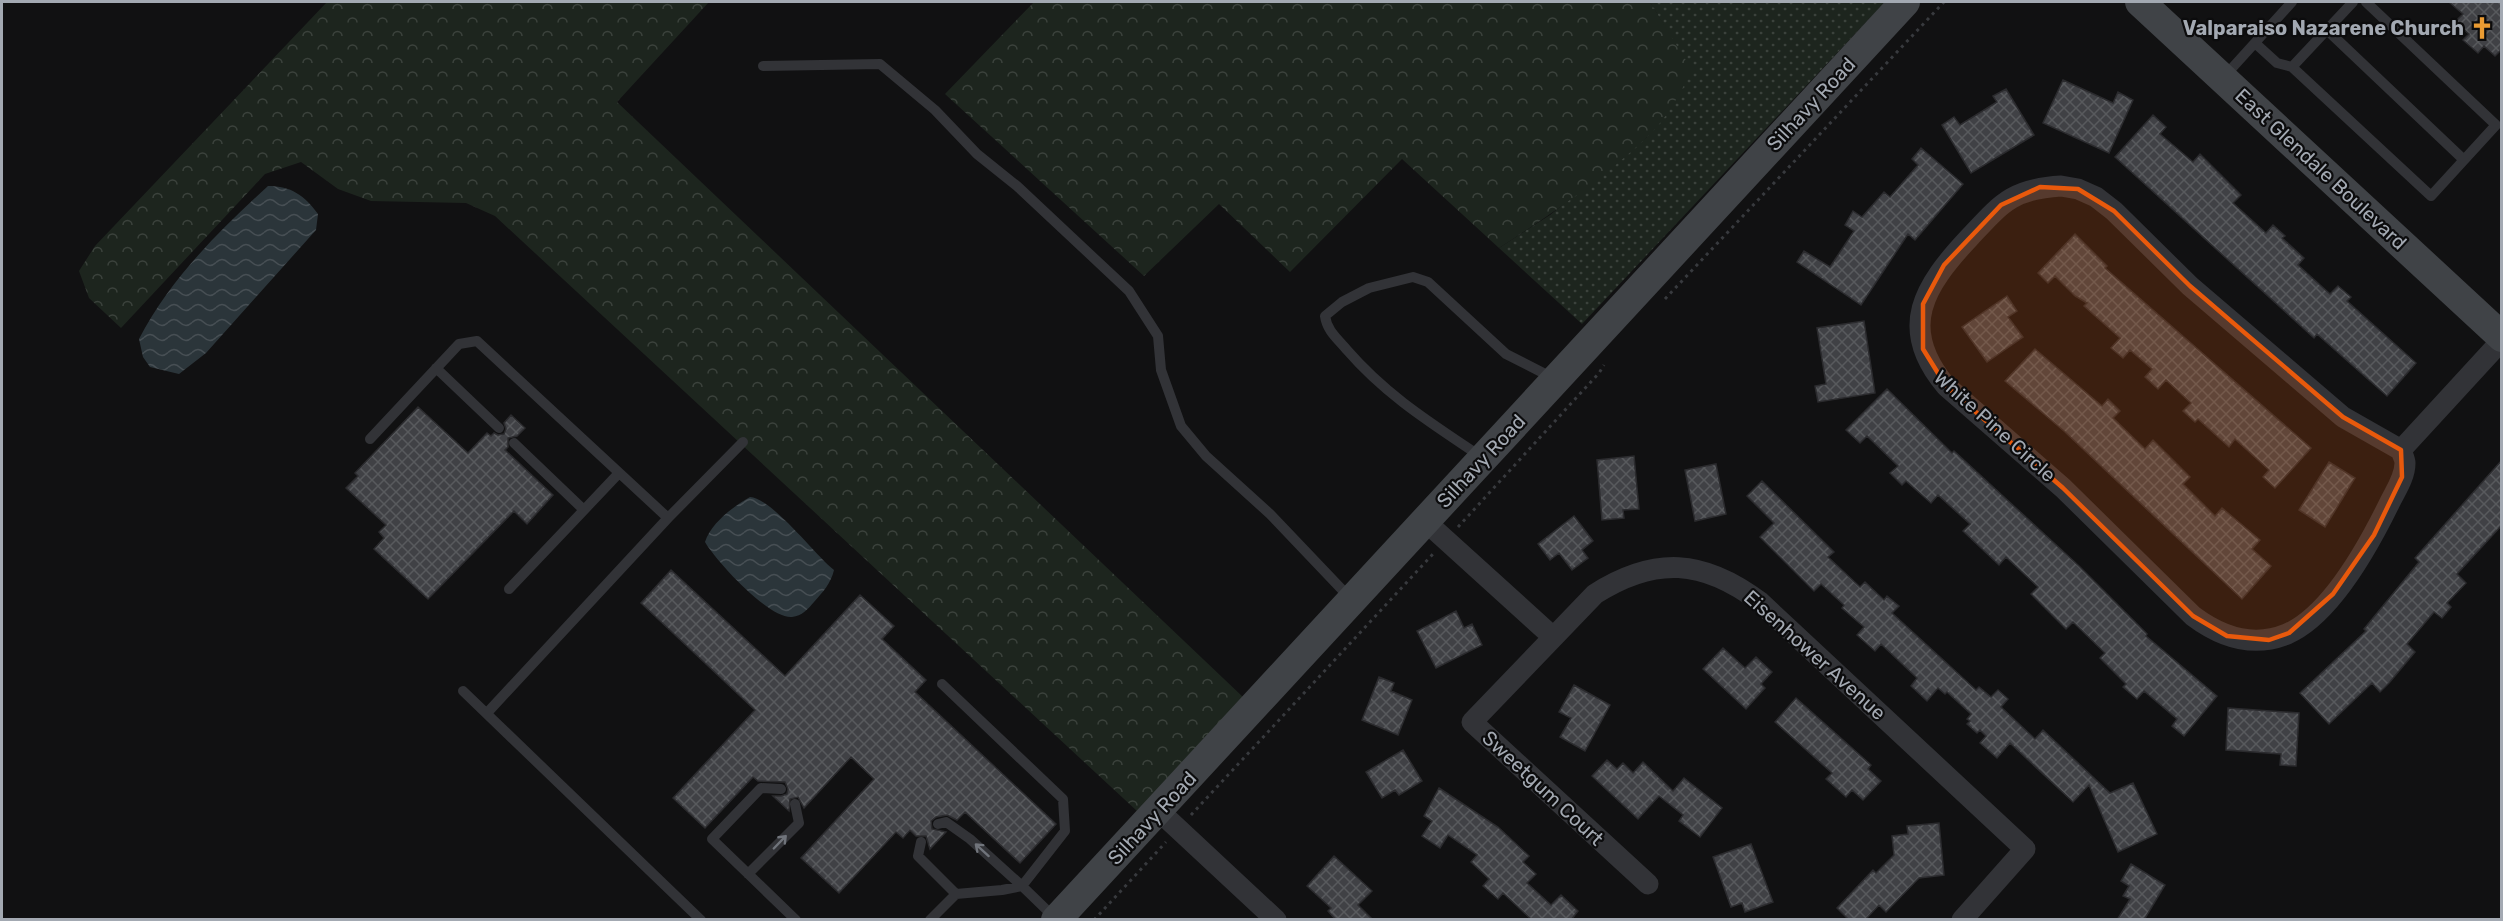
<svg xmlns="http://www.w3.org/2000/svg" width="2503" height="921" font-family="Rubik,sans-serif">
  <style>
    .grass { fill: url(#grass-dots) }
    .forest { fill: url(#forest-crowns) }
    .water { fill: url(#water-waves) }
    .building { fill: url(#building-cross-hatch); stroke: #2b2b2e; stroke-width: 1.5 }
    .lines { fill: none; stroke-linecap: round; stroke-linejoin: round }
    .path { stroke: #383a3e; stroke-width: 3; stroke-dasharray: 3 4.5; stroke-linecap: butt }
    .lane { stroke: #323337; stroke-width: 10 }
    .street { stroke: #323337; stroke-width: 21 }
    .secondary { stroke: #404347; stroke-width: 30 }
    .oneway { stroke: #70747b }
    .marked { fill: #e8590c; fill-opacity: 0.2; stroke: #e8590c; stroke-width: 4.5; stroke-linejoin: round }
    .labels { text-anchor: middle; dominant-baseline: central; stroke-width: 4.5; stroke-linejoin: round; paint-order: stroke }
    .poi-label { font-size: 20px; font-weight: bold; fill: #a3a9b2; stroke: #0c0c0d; text-anchor: end }
    .street-label { font-size: 20px; fill: #a3a9b2; stroke: #0c0c0d }
  </style>
  <defs>
    <pattern id="grass-dots" width="8" height="8" patternUnits="userSpaceOnUse" patternTransform="scale(1.5)"><rect width="8" height="8" fill="#1d251e"/><path d="M2 2h.1M6 6h.1" fill="none" stroke="#3b423c" stroke-width="1.8" stroke-linecap="round"/></pattern>
    <pattern id="forest-crowns" width="20" height="18" patternUnits="userSpaceOnUse" patternTransform="scale(1.5)"><rect width="20" height="18" fill="#1d251e"/><path d="M2 6a3 3 0 1 1 6 0M12 15a3 3 0 1 1 6 0" fill="none" stroke="#3b423c"/></pattern>
    <pattern id="water-waves" width="16" height="10" patternUnits="userSpaceOnUse" patternTransform="scale(1.5)"><rect width="16" height="10" fill="#2b353a"/><path d="M0 5q4-4 8 0t8 0" fill="none" stroke="#474f54"/></pattern>
    <pattern id="building-cross-hatch" width="8" height="8" patternUnits="userSpaceOnUse" patternTransform="scale(1.5)"><rect width="8" height="8" fill="#404145"/><path d="M0 0l8 8M0 8l8-8" fill="none" stroke="#585a5d"/></pattern>
  </defs>
  <rect width="100%" height="100%" fill="#111112"/>
  <path class="grass" d="M 1650,2 L 1885,2 L 1582,324 L 1499,248 L 1550,215 L 1647,137 L 1669,34 Z"/>
  <path class="forest" d="M 327,2 L 709,2 L 617,102 L 1244,698 L 1137,811 L 495,216 L 466,203 L 371,201 L 338,189 L 301,162 L 265,174 L 121,328 L 89,298 L 79,271 L 95,246 Z
    M 1034,2 L 1650,2 L 1692,70 C 1680,94 1666,120 1646,138 C 1602,180 1550,215 1499,248 L 1402,159 L 1290,272 L 1219,204 L 1144,276 L 945,94 Z"/>
  <path class="water" d="M 268,186 C 291,186 304,195 318,214 L 316,230 L 206,353 L 179,374 L 150,367 L 143,357 L 139,339 C 170,279 219,231 268,186 Z
    M 750,497 C 773,499 814,554 834,570 C 831,583 823,592 814,602 C 808,609 802,616 792,617 C 769,619 716,561 705,542 C 711,523 734,506 750,497 Z"/>
  <path class="building" d="M 2449,2 L 2502,2 L 2502,49 L 2495,56 L 2484,46 L 2478,53 L 2463,40 L 2469,34 L 2455,22 L 2463,14 Z
    M 2063,80 L 2113,103 L 2118,92 L 2133,100 L 2109,153 L 2043,123 Z
    M 2006,89 L 2034,135 L 1971,173 L 1942,125 L 1954,117 L 1960,125 L 1997,102 L 1993,96 Z
    M 2153,115 L 2166,127 L 2160,134 L 2193,162 L 2200,154 L 2241,195 L 2233,203 L 2266,233 L 2273,225 L 2285,236 L 2282,238 L 2304,258 L 2298,265 L 2330,294 L 2338,286 L 2351,297 L 2347,301 L 2416,363 L 2387,396 L 2317,334 L 2314,338 L 2115,157 Z
    M 1921,148 L 1963,184 L 1915,240 L 1908,234 L 1861,305 L 1797,262 L 1804,251 L 1830,267 L 1854,231 L 1845,225 L 1853,211 L 1862,217 L 1884,192 L 1890,197 L 1918,165 L 1912,159 Z
    M 2075,234 L 2107,266 L 2105,268 L 2311,448 L 2275,488 L 2263,477 L 2269,470 L 2235,439 L 2229,447 L 2198,419 L 2195,422 L 2183,411 L 2191,403 L 2166,380 L 2158,389 L 2145,377 L 2152,369 L 2130,350 L 2123,358 L 2111,348 L 2120,338 L 2084,306 L 2087,303 L 2075,296 L 2055,276 L 2048,283 L 2038,273 Z
    M 2007,296 L 2017,311 L 2008,317 L 2023,337 L 1987,362 L 1962,327 Z
    M 1864,321 L 1875,393 L 1818,402 L 1815,386 L 1826,384 L 1817,328 Z
    M 2035,349 L 2102,406 L 2108,399 L 2120,411 L 2113,418 L 2145,449 L 2153,440 L 2190,477 L 2183,484 L 2215,516 L 2222,508 L 2260,540 L 2252,549 L 2271,566 L 2242,599 L 2064,431 L 2005,381 Z
    M 1887,389 L 1952,453 L 1954,451 L 2079,566 L 2147,634 L 2146,636 L 2217,696 L 2184,736 L 2172,726 L 2177,719 L 2144,691 L 2137,699 L 2123,687 L 2126,684 L 2100,658 L 2105,653 L 2073,622 L 2066,629 L 2031,594 L 2038,587 L 2006,557 L 1999,565 L 1963,531 L 1970,524 L 1938,495 L 1931,503 L 1906,481 L 1902,485 L 1890,473 L 1898,466 L 1867,436 L 1860,443 L 1846,430 Z
    M 418,407 L 468,453 L 487,433 L 491,436 L 494,433 L 498,435 L 504,434 L 506,429 L 504,423 L 511,415 L 525,428 L 517,436 L 508,438 L 508,447 L 505,450 L 553,495 L 527,524 L 514,511 L 428,599 L 374,549 L 384,538 L 379,532 L 386,525 L 346,488 L 358,476 L 355,473 Z
    M 1634,456 L 1639,509 L 1623,510 L 1624,518 L 1602,520 L 1597,460 Z
    M 2502,460 L 2502,525 L 2457,574 L 2466,583 L 2447,603 L 2451,607 L 2442,618 L 2434,612 L 2407,644 L 2415,652 L 2389,683 L 2380,692 L 2372,683 L 2329,724 L 2300,693 L 2366,631 L 2364,629 L 2419,562 L 2415,558 Z
    M 2329,462 L 2355,478 L 2325,527 L 2299,510 Z
    M 1716,464 L 1726,514 L 1695,521 L 1685,470 Z
    M 1762,481 L 1834,552 L 1828,557 L 1860,587 L 1865,582 L 1884,600 L 1887,596 L 1899,606 L 1892,613 L 1976,690 L 1979,687 L 1991,697 L 1998,690 L 2008,699 L 2001,707 L 2035,739 L 2043,730 L 2110,793 L 2133,783 L 2157,834 L 2118,852 L 2089,785 L 2073,802 L 2010,743 L 1997,758 L 1980,743 L 1986,736 L 1980,730 L 1977,733 L 1967,724 L 1970,721 L 1967,719 L 1971,714 L 1947,692 L 1945,694 L 1938,688 L 1927,701 L 1911,686 L 1917,678 L 1881,644 L 1875,651 L 1857,635 L 1864,627 L 1842,608 L 1844,605 L 1821,584 L 1814,591 L 1760,537 L 1774,523 L 1747,496 Z
    M 1574,516 L 1593,541 L 1582,550 L 1588,558 L 1572,570 L 1559,553 L 1550,560 L 1538,544 Z
    M 671,570 L 785,676 L 860,595 L 894,626 L 882,639 L 926,680 L 915,692 L 1056,824 L 1020,863 L 965,812 L 957,820 L 947,815 L 936,817 L 931,821 L 932,829 L 946,832 L 930,849 L 926,836 L 916,836 L 910,830 L 903,838 L 896,832 L 839,893 L 801,858 L 874,779 L 851,757 L 804,808 L 798,797 L 790,799 L 789,811 L 773,796 L 781,796 L 787,794 L 788,789 L 785,782 L 758,781 L 753,777 L 705,828 L 673,798 L 755,710 L 641,603 Z
    M 1456,611 L 1464,628 L 1472,624 L 1482,645 L 1436,668 L 1417,631 Z
    M 1723,648 L 1745,668 L 1756,657 L 1772,672 L 1761,684 L 1765,688 L 1746,709 L 1703,669 Z
    M 1379,677 L 1394,683 L 1391,691 L 1412,700 L 1398,735 L 1362,720 Z
    M 1574,685 L 1610,705 L 1585,751 L 1560,737 L 1571,718 L 1559,712 Z
    M 1796,698 L 1871,765 L 1868,769 L 1881,781 L 1863,800 L 1852,790 L 1846,797 L 1826,779 L 1832,773 L 1775,722 Z
    M 2228,708 L 2299,713 L 2296,766 L 2280,765 L 2281,754 L 2226,750 Z
    M 1403,750 L 1422,781 L 1399,795 L 1395,790 L 1382,798 L 1366,772 Z
    M 1607,760 L 1617,769 L 1623,763 L 1633,773 L 1643,762 L 1673,791 L 1684,778 L 1722,808 L 1700,837 L 1679,821 L 1683,815 L 1659,796 L 1638,819 L 1592,776 Z
    M 1439,788 L 1498,827 L 1529,856 L 1523,862 L 1536,874 L 1527,883 L 1551,905 L 1561,895 L 1578,911 L 1571,920 L 1532,920 L 1503,893 L 1498,899 L 1483,886 L 1489,879 L 1471,862 L 1477,855 L 1448,835 L 1440,848 L 1422,836 L 1432,821 L 1424,816 Z
    M 1939,823 L 1944,875 L 1919,878 L 1886,912 L 1879,905 L 1865,920 L 1849,920 L 1837,908 L 1873,870 L 1876,873 L 1894,855 L 1892,836 L 1908,834 L 1907,826 Z
    M 1751,844 L 1773,902 L 1745,912 L 1742,903 L 1731,907 L 1713,857 Z
    M 1334,856 L 1372,891 L 1358,905 L 1373,920 L 1336,920 L 1328,911 L 1331,908 L 1307,886 Z
    M 2131,864 L 2165,885 L 2144,920 L 2117,920 L 2130,899 L 2123,896 L 2129,886 L 2121,881 Z"/>
  <g class="lines">
    <path class="path" d="M 1665,299 L 1944,2
      M 1458,527 L 1599,373 L 1604,365
      M 1191,815 L 1433,554
      M 1094,920 L 1166,842"/>
    <path class="lane" d="M 2327,30 L 2464,160
      M 2255,43 L 2277,63 L 2292,67 L 2431,196 L 2496,125 L 2366,2
      M 763,66 L 880,64 L 935,110 L 977,154 L 1017,186 L 1129,291 L 1158,336 L 1161,370 L 1181,426 L 1206,456 L 1270,514 L 1350,598
      M 2292,67 L 2353,2
      M 2223,78 L 2292,2
      M 436,368 L 499,428
      M 370,439 L 459,344 L 477,341 L 668,518
      M 514,443 L 584,510 L 619,473
      M 1480,456 C 1431,423 1387,396 1347,350 C 1338,339 1327,331 1325,316 L 1342,302 L 1369,288 L 1413,277 L 1428,282 L 1506,354 L 1553,378
      M 509,589 L 584,510
      M 463,691 L 701,920
      M 487,713 L 668,518 L 743,442
      M 781,789 L 761,788 L 712,839 L 796,920
      M 938,824 L 946,822 L 970,839 L 1022,886 L 1065,831 L 1063,799 L 942,684
      M 921,842 L 918,856 L 956,894
      M 748,874 L 799,823 L 795,804
      M 930,920 L 956,894 L 1002,890 L 1022,886 L 1054,917"/>
    <path class="street" d="M 2061,186 L 2078,189 L 2096,197 L 2114,211 L 2190,286 L 2343,417 L 2401,450 C 2402,454 2405,459 2405,463 C 2405,477 2396,490 2390,502 C 2370,543 2331,615 2287,634 C 2253,648 2221,637 2193,616 L 2063,488 L 1946,386 C 1897,328 1924,286 1969,238 C 2001,204 2011,189 2061,186 Z
      M 2401,450 L 2502,340
      M 1425,521 L 1553,637
      M 1159,811 L 1276,920
      M 1648,884 L 1472,722 L 1595,594 C 1655,556 1703,559 1760,602 L 2025,849 L 1962,920"/>
    <path class="secondary" d="M 2140,2 L 2502,337
      M 1056,920 L 1905,2"/>
  </g>
  <defs><path id="oneway-shaft" d="M-6 0H5M1.5-3L5.5 0L1.5 3" fill="none" stroke-width="1.6" stroke-linecap="round" stroke-linejoin="round" transform="scale(1.5)"/></defs>
  <g class="oneway">
    <use href="#oneway-shaft" transform="translate(780 842) rotate(-46)"/>
    <use href="#oneway-shaft" transform="translate(982 850) rotate(-138)"/>
  </g>
  <path class="marked" d="M 2040,187 L 2078,189 L 2114,211 L 2190,286 L 2343,417 L 2401,450 L 2402,477 L 2374,535 L 2333,594 L 2289,633 L 2269,640 L 2227,636 L 2193,616 L 2063,488 L 1946,386 L 1923,349 L 1923,304 L 1944,265 L 2001,205 Z"/>
  <defs>
    <g id="church-bare" transform="scale(1.8)"><path d="M-1.2-6h2.4v3.5h3.3v2.4h-3.3V6h-2.4V-.1h-3.3v-2.4h3.3Z" fill="#ea9b32" stroke="#0c0c0d" stroke-width="2.5" paint-order="stroke"/></g>
  </defs>
  <g fill-rule="evenodd">
    <use href="#church-bare" x="2482" y="28"/>
  </g>
  <g class="labels">
    <g class="poi-label">
      <text x="2464" y="28">Valparaiso Nazarene Church</text>
    </g>
    <g class="street-label">
      <text transform="translate(1811 104) rotate(-47)">Silhavy Road</text>
      <text transform="translate(2321 169) rotate(43)">East Glendale Boulevard</text>
      <text transform="translate(1995 426) rotate(42)">White Pine Circle</text>
      <text transform="translate(1481 461) rotate(-47)">Silhavy Road</text>
      <text transform="translate(1815 655) rotate(42)">Eisenhower Avenue</text>
      <text transform="translate(1543 788) rotate(43)">Sweetgum Court</text>
      <text transform="translate(1152 818) rotate(-47)">Silhavy Road</text>
    </g>
  </g>
  <rect width="2503" height="921" fill="none" stroke="#a3a9b2" stroke-width="6"/>
</svg>
